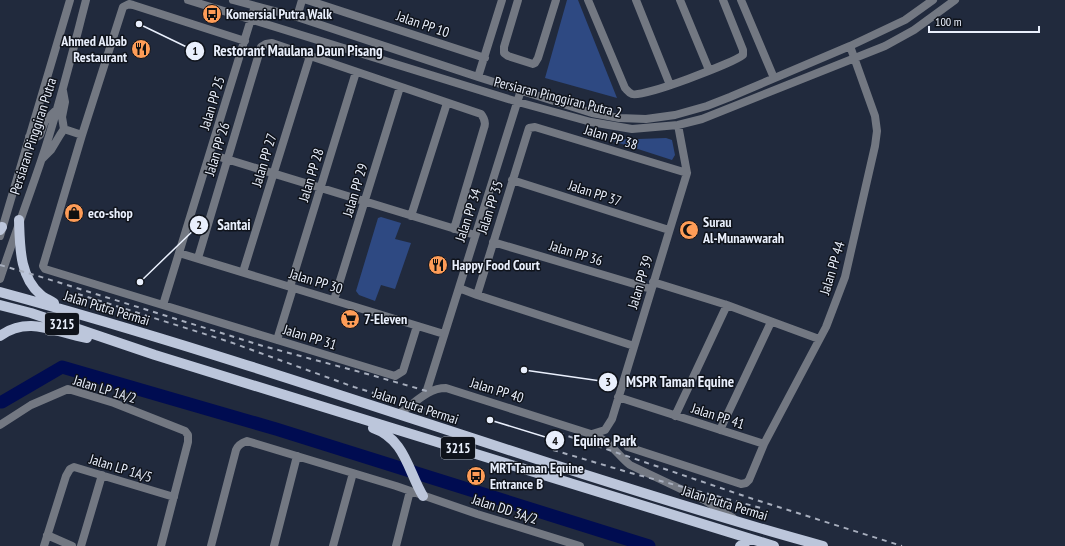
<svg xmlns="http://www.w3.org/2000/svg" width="1065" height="546" font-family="'PT Sans Narrow',sans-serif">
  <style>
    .green { fill: #2e4982 }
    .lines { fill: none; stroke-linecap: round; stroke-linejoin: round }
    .river { stroke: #000c51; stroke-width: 13 }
    .minor { stroke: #737882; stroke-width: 8 }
    .major { stroke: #bcc6db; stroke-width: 10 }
    .rail { stroke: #a7aebd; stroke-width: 2; stroke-dasharray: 5 5; stroke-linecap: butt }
    .labels { text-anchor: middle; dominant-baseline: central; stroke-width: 3; stroke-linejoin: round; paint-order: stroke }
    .shield { fill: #0f131b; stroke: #a8adb8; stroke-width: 1 }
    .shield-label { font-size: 13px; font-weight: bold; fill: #e9effc }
    .poi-label { font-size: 14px; font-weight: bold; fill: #e9effc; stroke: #0f131b; text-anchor: start }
    .street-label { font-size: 14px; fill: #e9effc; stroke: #0f131b }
    .leader { fill: none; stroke: #e9effc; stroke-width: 1.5 }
    .callout-dot { fill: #e9effc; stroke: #0f131b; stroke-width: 1.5 }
    .mark-label { font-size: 12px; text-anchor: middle; font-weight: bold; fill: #111 }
    .callout-label { font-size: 15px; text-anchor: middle; font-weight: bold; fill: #e9effc; stroke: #0f131b; stroke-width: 3; stroke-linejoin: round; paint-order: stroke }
  </style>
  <rect width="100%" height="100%" fill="#212a3d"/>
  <path class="green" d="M 567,0 L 578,0 L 617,98 L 545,78 Z
    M 666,138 L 672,140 L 675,155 L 672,160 L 610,140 Z
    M 381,217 L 401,223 L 395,239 L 411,243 L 395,289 L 381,285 L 375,301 L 359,295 L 356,291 L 378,218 Z"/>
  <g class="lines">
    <path class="river" d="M 0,402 L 2,402 L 62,367 L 276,429 L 649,546"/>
    <path class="minor" d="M 188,0 L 518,102 L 591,122 L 632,129 L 678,125 L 702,119 L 885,46 L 914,30 L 955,0
      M 233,0 L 297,17 L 478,77 L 592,113 L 619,118 L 646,119 L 675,115 L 707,106 L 730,97 L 850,46 L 905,20 L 933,0
      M 307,0 L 485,58
      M 518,0 L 504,47 L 504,53 L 508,56 L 533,64 L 535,63 L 538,58 L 556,0
      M 588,0 L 625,88 C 627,90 629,93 632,94 C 643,98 733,63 743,55 L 743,50 L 723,0
      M 636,0 L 670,85
      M 680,0 L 709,70
      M 741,0 L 774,78
      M 297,17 L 302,0
      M 245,41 L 133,5 L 129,4 L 123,7 L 82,135 L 43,266 L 45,269 L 395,376 L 403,371 L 417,326
      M 478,77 L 502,0
      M 63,91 L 65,102 L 62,117 L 64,129
      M 64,129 L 82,135
      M 29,137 L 37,137 L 40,135 L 45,121 L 54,112
      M 210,154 L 475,235
      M 42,159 L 51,150 L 60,135 L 64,129
      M 512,180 L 669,230
      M 411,216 L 447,103
      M 0,236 L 70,0
      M 493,242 L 651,289
      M 179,253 L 444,334
      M 198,258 L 261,47 L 266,44 L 272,43 L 481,114 C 485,119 486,123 484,128 L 454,229
      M 243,272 L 310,56
      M 0,279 C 13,239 28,200 41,161 C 59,108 72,54 86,0
      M 653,282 L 727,305 L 819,339
      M 290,287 L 356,72
      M 459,288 L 477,295 L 634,346
      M 477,295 L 529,128 L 535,127 L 687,173
      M 334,300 L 400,87
      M 163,305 L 255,6
      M 277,340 L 293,288
      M 426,393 L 521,90
      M 618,397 L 764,444
      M 398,414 C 414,405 426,388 446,388 L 597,436 C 611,443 618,455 630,465 L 706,501 L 733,518
      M 675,416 L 727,305
      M 0,425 L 31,405 L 68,389 L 114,403 L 185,431 L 188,435 L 188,442 L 161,546
      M 720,430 L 771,322
      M 592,434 L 605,430 L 612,419 L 687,173 L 678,125
      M 628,447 L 741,484 L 746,483 L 749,480 L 764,444 L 826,327 L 845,277 L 875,146 L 877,131 L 875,116 L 850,46
      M 47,535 L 72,546
      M 44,546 L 66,476 L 70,469 L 74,467 L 174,497
      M 81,546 L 102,475
      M 211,546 L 236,450 C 238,445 241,443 247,441 L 396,486 L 477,514 L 580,546
      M 274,546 L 297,456
      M 333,546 L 353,473
      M 396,546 L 410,491"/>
    <path class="major" d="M 19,220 C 20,245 19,277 41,295 C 44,298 50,300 54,303
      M 0,230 L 2,227
      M 0,292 C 196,345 389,412 583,474 C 662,499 742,524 823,546
      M 0,305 L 31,313 L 155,355 L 774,546
      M 0,336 C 29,315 56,333 87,338
      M 373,428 C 405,439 408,471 423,496
      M 740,546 L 750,539"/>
    <path class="rail" d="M 0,265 L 38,276 L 263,346 L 371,375 L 430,392
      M 78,294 L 230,342 L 354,387 L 425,409
      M 559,433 L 753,499 L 902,546
      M 553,450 L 631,473 L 761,508"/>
  </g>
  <defs>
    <g id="bus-disc" transform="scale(1)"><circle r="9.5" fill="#fe9c57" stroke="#0f131b"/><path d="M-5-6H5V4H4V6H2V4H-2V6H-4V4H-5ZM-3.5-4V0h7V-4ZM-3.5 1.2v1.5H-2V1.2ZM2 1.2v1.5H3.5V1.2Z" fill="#111"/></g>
    <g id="restaurant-disc" transform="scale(1)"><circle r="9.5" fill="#fe9c57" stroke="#0f131b"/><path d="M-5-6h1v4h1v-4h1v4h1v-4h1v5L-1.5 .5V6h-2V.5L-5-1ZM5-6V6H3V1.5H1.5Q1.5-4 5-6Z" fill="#111"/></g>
    <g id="shop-disc" transform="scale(1)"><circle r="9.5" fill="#fe9c57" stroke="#0f131b"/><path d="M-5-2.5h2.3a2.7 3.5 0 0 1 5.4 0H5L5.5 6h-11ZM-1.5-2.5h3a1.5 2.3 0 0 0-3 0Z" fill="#111"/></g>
    <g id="mosque-disc" transform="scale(1)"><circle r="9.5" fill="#fe9c57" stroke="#0f131b"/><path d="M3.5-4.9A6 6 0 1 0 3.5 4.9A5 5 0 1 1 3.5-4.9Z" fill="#111"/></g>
    <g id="supermarket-disc" transform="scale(1)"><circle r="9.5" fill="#fe9c57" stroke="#0f131b"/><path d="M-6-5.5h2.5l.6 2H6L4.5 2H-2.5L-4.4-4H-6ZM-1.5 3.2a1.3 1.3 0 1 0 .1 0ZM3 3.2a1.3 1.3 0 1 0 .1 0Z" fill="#111"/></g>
  </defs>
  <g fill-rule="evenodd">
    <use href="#bus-disc" x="212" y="14"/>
    <use href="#restaurant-disc" x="141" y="49"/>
    <use href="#shop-disc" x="74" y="213"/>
    <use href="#mosque-disc" x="689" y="230"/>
    <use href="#restaurant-disc" x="438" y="265"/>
    <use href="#supermarket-disc" x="350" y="319"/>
    <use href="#bus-disc" x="476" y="476"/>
  </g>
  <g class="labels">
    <g class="shield">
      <rect x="45" y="313" width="34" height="22" rx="3"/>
      <rect x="441" y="437" width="34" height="22" rx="3"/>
    </g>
    <g class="shield-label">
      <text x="62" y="324">3215</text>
      <text x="458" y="448">3215</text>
    </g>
    <g class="poi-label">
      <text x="226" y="14">Komersial Putra Walk</text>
      <text x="127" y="41" text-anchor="end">Ahmed Albab<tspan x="127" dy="16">Restaurant</tspan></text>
      <text x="88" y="213">eco-shop</text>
      <text x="703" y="222">Surau<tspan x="703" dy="16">Al-Munawwarah</tspan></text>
      <text x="452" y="265">Happy Food Court</text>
      <text x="364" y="319">7-Eleven</text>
      <text x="490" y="468">MRT Taman Equine<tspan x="490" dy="16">Entrance B</tspan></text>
    </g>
    <g class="street-label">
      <text transform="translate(423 24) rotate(19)">Jalan PP 10</text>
      <text transform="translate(558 97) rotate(14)">Persiaran Pinggiran Putra 2</text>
      <text transform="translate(212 103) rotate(-73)">Jalan PP 25</text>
      <text transform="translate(33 136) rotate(-72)">Persiaran Pinggiran Putra</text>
      <text transform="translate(611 137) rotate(17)">Jalan PP 38</text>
      <text transform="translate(217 149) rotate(-73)">Jalan PP 26</text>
      <text transform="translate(264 160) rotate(-73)">Jalan PP 27</text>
      <text transform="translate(311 175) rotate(-73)">Jalan PP 28</text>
      <text transform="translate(355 190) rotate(-73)">Jalan PP 29</text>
      <text transform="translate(595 193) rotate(18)">Jalan PP 37</text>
      <text transform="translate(490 207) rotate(-72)">Jalan PP 35</text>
      <text transform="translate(468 215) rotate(-72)">Jalan PP 34</text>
      <text transform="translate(576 253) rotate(17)">Jalan PP 36</text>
      <text transform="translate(832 268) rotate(-73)">Jalan PP 44</text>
      <text transform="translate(316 281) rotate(17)">Jalan PP 30</text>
      <text transform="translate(640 282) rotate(-73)">Jalan PP 39</text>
      <text transform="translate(107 308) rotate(17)">Jalan Putra Permai</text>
      <text transform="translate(310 337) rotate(17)">Jalan PP 31</text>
      <text transform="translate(105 389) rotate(17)">Jalan LP 1A/2</text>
      <text transform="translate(497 390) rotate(17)">Jalan PP 40</text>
      <text transform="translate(416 406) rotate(18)">Jalan Putra Permai</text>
      <text transform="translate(718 416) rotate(18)">Jalan PP 41</text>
      <text transform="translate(121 468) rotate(17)">Jalan LP 1A/5</text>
      <text transform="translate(725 503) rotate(17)">Jalan Putra Permai</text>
      <text transform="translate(505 509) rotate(18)">Jalan DD 3A/2</text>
    </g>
  </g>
  <path class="leader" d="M139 24L195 51M140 282L199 225M524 370L608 382M490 420L555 440"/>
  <g class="callout-dot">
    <circle cx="139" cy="24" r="4"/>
    <circle cx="140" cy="282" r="4"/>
    <circle cx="524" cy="370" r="4"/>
    <circle cx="490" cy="420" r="4"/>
    <circle cx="195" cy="51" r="10"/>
    <circle cx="199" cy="225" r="10"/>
    <circle cx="608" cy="382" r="10"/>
    <circle cx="555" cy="440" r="10"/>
  </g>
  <g class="mark-label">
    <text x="195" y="55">1</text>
    <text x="199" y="229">2</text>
    <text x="608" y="386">3</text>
    <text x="555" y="445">4</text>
  </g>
  <g class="callout-label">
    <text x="298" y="56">Restorant Maulana Daun Pisang</text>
    <text x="234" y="230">Santai</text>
    <text x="680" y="387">MSPR Taman Equine</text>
    <text x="605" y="446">Equine Park</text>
  </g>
  <path d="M929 26v6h110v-6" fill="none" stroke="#e9effc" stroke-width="2"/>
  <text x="935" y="26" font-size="12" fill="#e9effc" stroke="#0f131b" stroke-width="3" paint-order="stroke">100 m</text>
</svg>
